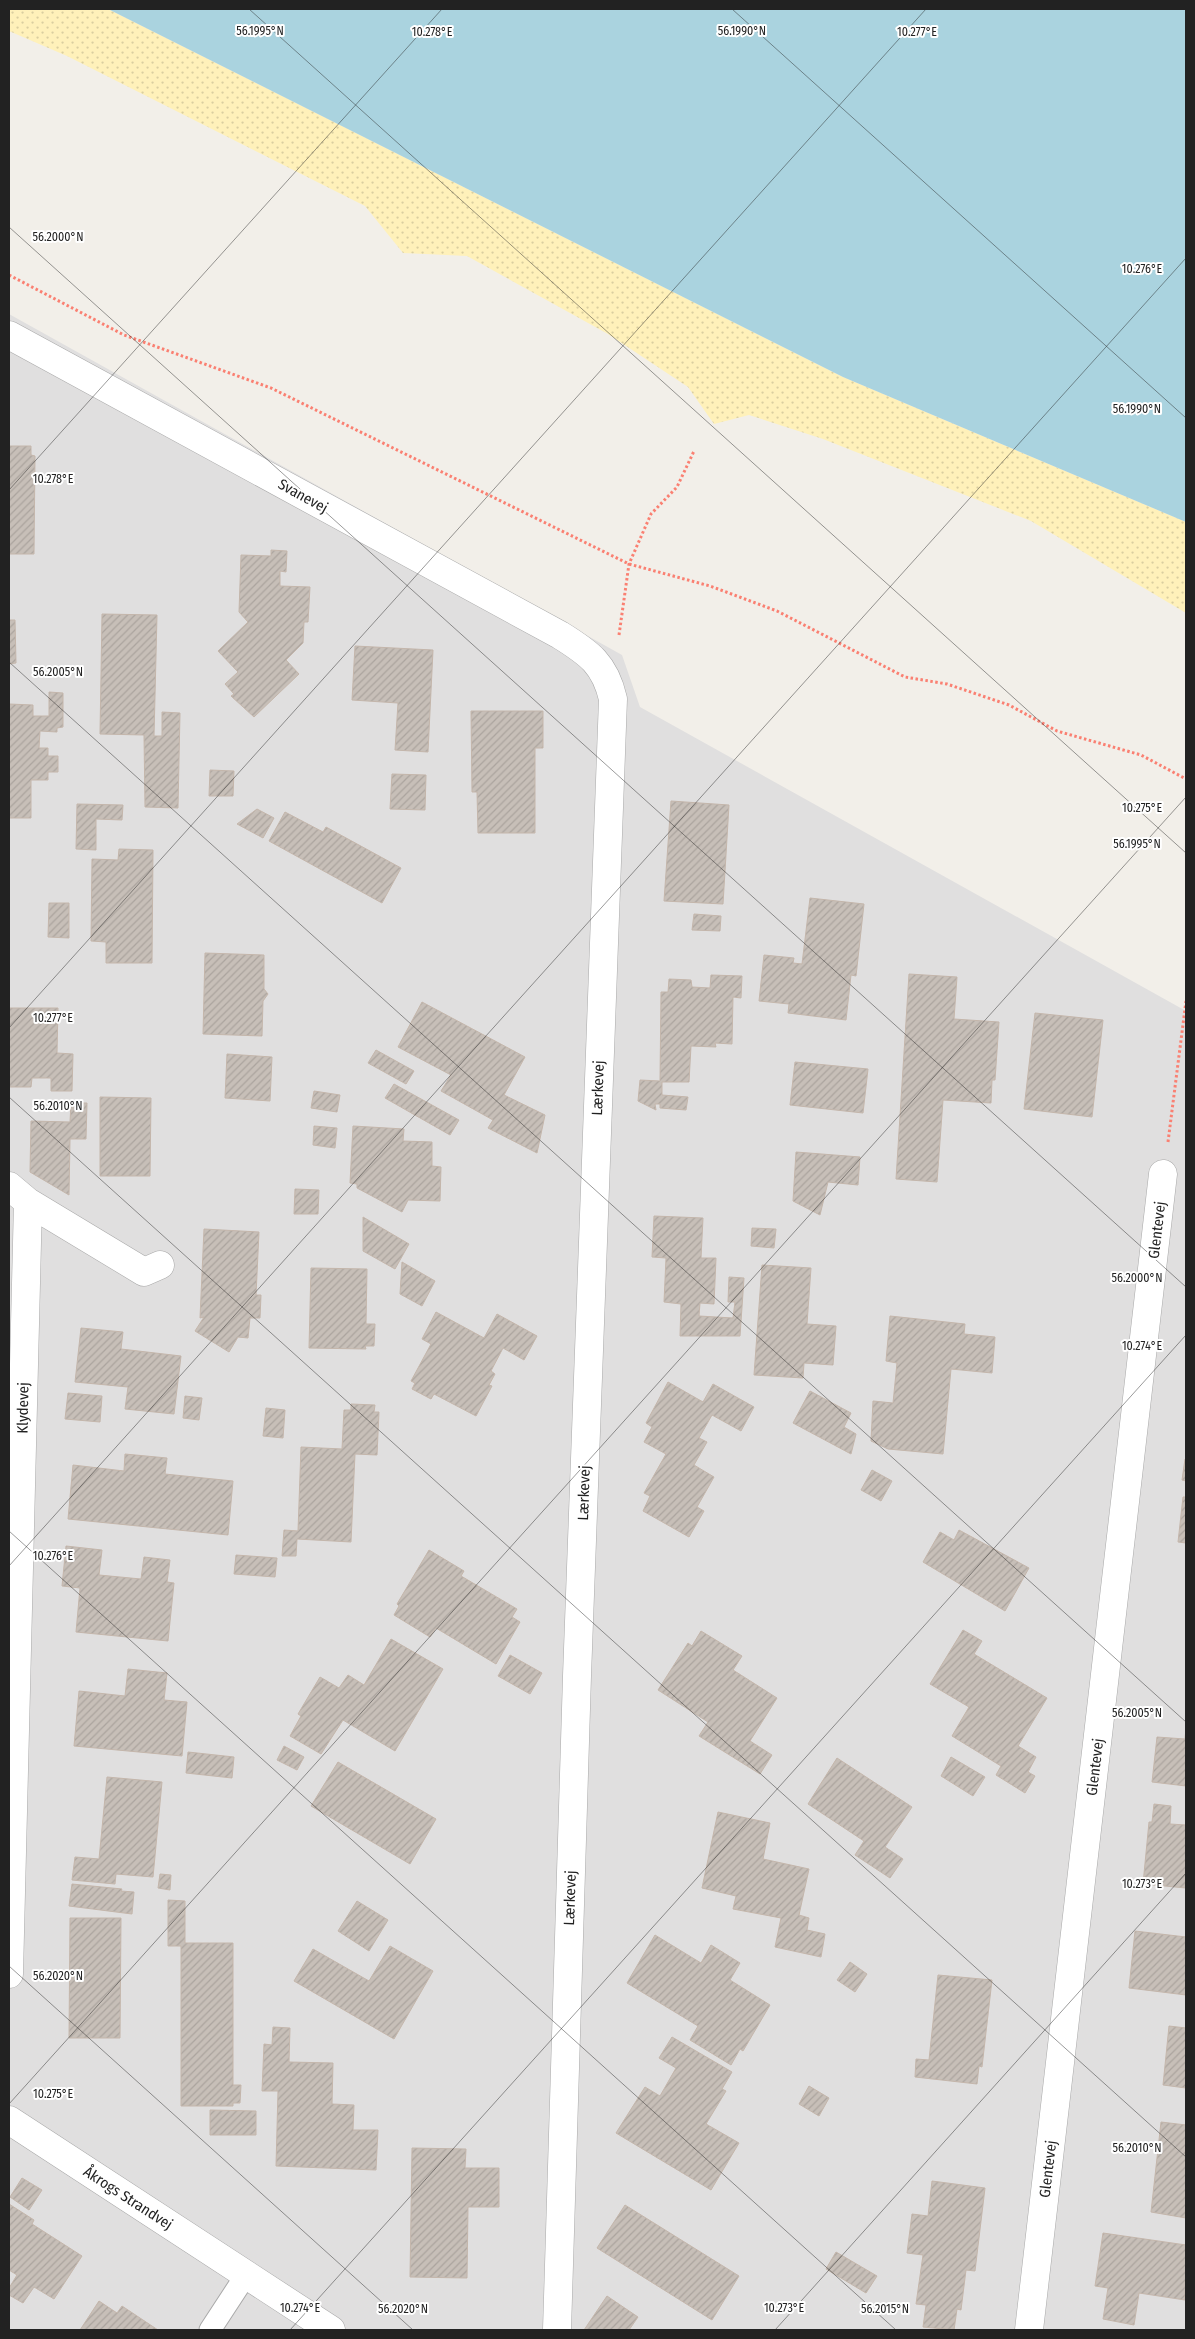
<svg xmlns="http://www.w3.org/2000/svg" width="1195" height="2339" font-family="'Fira Sans Condensed',sans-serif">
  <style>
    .residential { fill: #e0dfdf }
    .sand { fill: url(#sand-dots) }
    .water { fill: #aad3df }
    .building { fill: url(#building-hatch); stroke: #c4b6ab }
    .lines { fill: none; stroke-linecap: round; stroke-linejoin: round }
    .service-casing { stroke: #a9a9a9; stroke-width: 23 }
    .minor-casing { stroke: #a9a9a9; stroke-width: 29 }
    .tertiary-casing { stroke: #a9a9a9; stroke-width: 29 }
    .path { stroke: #fa8072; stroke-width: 3; stroke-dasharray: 2.5 2.5; stroke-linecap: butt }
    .service { stroke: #fff; stroke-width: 21 }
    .minor { stroke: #fff; stroke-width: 28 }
    .tertiary { stroke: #fff; stroke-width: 28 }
    .ticks { fill: none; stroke: #222; stroke-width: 1; stroke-opacity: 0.45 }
    .labels { text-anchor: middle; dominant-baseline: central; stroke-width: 4; stroke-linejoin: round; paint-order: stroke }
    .street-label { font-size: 15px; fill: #222; stroke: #fff }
    .ticks-label { font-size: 12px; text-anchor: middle; fill: #222; stroke: #fff; stroke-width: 4; stroke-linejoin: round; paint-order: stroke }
  </style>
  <defs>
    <pattern id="sand-dots" width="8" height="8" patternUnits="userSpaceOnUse" patternTransform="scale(1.25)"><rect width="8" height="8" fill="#fff1ba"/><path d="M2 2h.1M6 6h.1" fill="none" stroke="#dacea0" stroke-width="1.8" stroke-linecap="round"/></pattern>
    <pattern id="building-hatch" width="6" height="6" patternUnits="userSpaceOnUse" patternTransform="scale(1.25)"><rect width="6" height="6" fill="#c7bfb8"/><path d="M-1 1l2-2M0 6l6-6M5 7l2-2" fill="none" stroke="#aba49e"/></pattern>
  </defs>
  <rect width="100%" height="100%" fill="#f2efe9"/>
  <path class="residential" d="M 9,314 L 622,655 L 640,707 L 1186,1011 L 1186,2330 L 9,2330 Z"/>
  <path class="sand" d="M 9,9 L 108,9 L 843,377 L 1186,522 L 1186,613 L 1031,521 L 823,439 L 749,415 L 714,424 L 688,387 L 608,334 L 467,256 L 403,253 L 365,206 L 67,56 L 9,31 Z"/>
  <path class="water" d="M 108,9 L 1186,9 L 1186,522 L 843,377 Z"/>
  <path class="building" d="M 9,446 L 31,446 L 31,455 L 35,456 L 34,554 L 9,554 Z
    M 271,550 L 287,551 L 286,572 L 280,571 L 280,586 L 310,587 L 308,622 L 304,622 L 303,643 L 286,660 L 299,674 L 254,717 L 231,696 L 234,694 L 225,684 L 238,672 L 218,651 L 248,622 L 239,612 L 241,555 L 271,556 Z
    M 102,614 L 157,615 L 154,736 L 162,736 L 162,712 L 180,713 L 178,808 L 145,807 L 144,735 L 100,734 Z
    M 9,620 L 15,620 L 16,663 L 9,664 Z
    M 355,646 L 433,650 L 428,752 L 395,750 L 398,703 L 352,700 Z
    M 49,692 L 63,693 L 63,727 L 57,728 L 57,732 L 40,731 L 39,748 L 48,748 L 48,756 L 58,756 L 58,772 L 48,772 L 48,780 L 31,780 L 31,818 L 9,818 L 9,704 L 33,705 L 33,716 L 49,716 Z
    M 471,711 L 543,711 L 543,748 L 535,748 L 535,833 L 478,833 L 477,792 L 472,792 Z
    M 210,770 L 234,771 L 233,796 L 209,796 Z
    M 392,774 L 426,775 L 425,810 L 390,809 Z
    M 671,801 L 729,805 L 723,904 L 664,901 Z
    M 77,804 L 123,805 L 122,820 L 96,819 L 96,850 L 76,849 Z
    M 257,809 L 274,818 L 263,838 L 237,824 Z
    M 285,812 L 323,832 L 326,827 L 401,868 L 382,903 L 269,841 Z
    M 119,849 L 153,850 L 152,963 L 106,963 L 106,942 L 91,941 L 92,859 L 118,860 Z
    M 810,898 L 864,904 L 856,976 L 851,975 L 846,1020 L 788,1013 L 789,1004 L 759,1001 L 764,955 L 794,958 L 793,963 L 802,964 Z
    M 49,903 L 69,903 L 69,938 L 48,937 Z
    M 694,914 L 721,916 L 720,931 L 692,930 Z
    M 205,953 L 264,955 L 264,989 L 268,994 L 263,1001 L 262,1036 L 203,1034 Z
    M 909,974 L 957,977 L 954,1019 L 999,1022 L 995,1080 L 992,1080 L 991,1103 L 943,1100 L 937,1182 L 896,1179 Z
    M 711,975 L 742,976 L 741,998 L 733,997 L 732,1044 L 715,1043 L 716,1047 L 691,1046 L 689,1082 L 662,1082 L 662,1095 L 688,1097 L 686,1110 L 660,1108 L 660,1104 L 655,1104 L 656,1110 L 638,1101 L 640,1080 L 660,1081 L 661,992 L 668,992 L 669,979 L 691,980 L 692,987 L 710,988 Z
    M 422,1002 L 525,1057 L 504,1095 L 545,1115 L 537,1153 L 488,1128 L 493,1120 L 441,1091 L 451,1075 L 398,1047 Z
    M 9,1008 L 58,1008 L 57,1053 L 73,1054 L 72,1091 L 51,1091 L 51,1078 L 32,1078 L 31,1087 L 9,1087 Z
    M 1035,1013 L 1103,1020 L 1092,1117 L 1024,1109 Z
    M 376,1050 L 414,1071 L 406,1084 L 368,1063 Z
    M 227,1054 L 272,1057 L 270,1101 L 225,1098 Z
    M 795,1062 L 868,1069 L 863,1113 L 790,1105 Z
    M 394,1084 L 459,1120 L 450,1135 L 385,1098 Z
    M 314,1091 L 340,1095 L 337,1112 L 311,1108 Z
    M 100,1097 L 151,1098 L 150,1176 L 100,1176 Z
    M 71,1103 L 87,1103 L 86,1139 L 70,1139 L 69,1195 L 30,1172 L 31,1121 L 70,1122 Z
    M 314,1126 L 337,1128 L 335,1148 L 313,1145 Z
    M 353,1126 L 404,1129 L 403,1141 L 432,1142 L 432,1166 L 441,1167 L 440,1201 L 408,1200 L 402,1212 L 357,1188 L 357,1184 L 350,1183 Z
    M 796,1152 L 860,1157 L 858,1185 L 828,1182 L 820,1215 L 793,1201 Z
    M 295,1189 L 319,1190 L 318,1214 L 294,1214 Z
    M 654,1216 L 703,1218 L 701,1258 L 716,1258 L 714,1304 L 700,1303 L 699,1316 L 733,1318 L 735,1302 L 728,1302 L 729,1277 L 744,1278 L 740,1336 L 680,1336 L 681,1304 L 664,1302 L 666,1258 L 652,1257 Z
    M 363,1217 L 409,1244 L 395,1269 L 363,1251 Z
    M 752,1228 L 776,1229 L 774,1248 L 751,1246 Z
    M 204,1229 L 259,1232 L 256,1295 L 261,1295 L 260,1318 L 250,1318 L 248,1338 L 238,1337 L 229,1352 L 195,1331 L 204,1317 L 200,1318 Z
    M 402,1262 L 435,1281 L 422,1306 L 400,1294 Z
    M 762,1265 L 811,1268 L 807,1324 L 836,1326 L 833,1365 L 804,1363 L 803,1378 L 754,1375 Z
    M 311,1268 L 367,1269 L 366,1324 L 375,1324 L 374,1346 L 365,1346 L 366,1349 L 309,1348 Z
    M 436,1312 L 484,1338 L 497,1314 L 537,1336 L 524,1360 L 503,1348 L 491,1371 L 495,1374 L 489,1385 L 492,1386 L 476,1416 L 434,1394 L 431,1399 L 412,1389 L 415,1383 L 411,1381 L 431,1344 L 422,1339 Z
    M 890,1316 L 965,1324 L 964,1334 L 995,1337 L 992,1373 L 951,1369 L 943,1454 L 888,1449 L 871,1441 L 873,1401 L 893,1403 L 897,1363 L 886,1361 Z
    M 81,1328 L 123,1332 L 121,1349 L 181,1356 L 174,1414 L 125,1409 L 128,1387 L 75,1382 Z
    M 668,1382 L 703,1402 L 713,1384 L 754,1407 L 741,1431 L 712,1415 L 699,1438 L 707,1442 L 694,1465 L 714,1477 L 697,1507 L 704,1511 L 689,1537 L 643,1511 L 650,1496 L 644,1493 L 666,1454 L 644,1442 L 652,1427 L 646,1423 Z
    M 810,1391 L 851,1413 L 844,1427 L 856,1434 L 851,1454 L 793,1423 Z
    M 68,1393 L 102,1396 L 100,1422 L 65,1419 Z
    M 185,1396 L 202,1398 L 199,1420 L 183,1418 Z
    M 351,1404 L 375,1405 L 374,1412 L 379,1412 L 377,1455 L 355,1454 L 351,1542 L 297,1539 L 296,1556 L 282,1556 L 284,1530 L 298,1531 L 301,1447 L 342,1449 L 344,1410 L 351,1410 Z
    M 266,1408 L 285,1410 L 283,1438 L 263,1436 Z
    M 125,1454 L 167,1458 L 165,1474 L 233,1481 L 228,1535 L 68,1519 L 73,1465 L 124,1471 Z
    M 1185,1459 L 1186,1459 L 1186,1481 L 1182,1480 Z
    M 872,1470 L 892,1481 L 881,1501 L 861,1490 Z
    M 1183,1497 L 1186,1497 L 1186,1543 L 1178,1542 Z
    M 959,1530 L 1029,1568 L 1005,1611 L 923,1562 L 940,1532 L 954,1540 Z
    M 66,1546 L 102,1550 L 99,1575 L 141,1579 L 144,1557 L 170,1560 L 167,1582 L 174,1583 L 168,1641 L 76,1632 L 80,1588 L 62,1586 Z
    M 429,1550 L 464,1571 L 461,1576 L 517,1609 L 512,1617 L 520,1622 L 496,1664 L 436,1628 L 430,1637 L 394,1615 L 399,1606 L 397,1604 Z
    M 236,1555 L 277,1558 L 275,1577 L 234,1574 Z
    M 963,1630 L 982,1641 L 974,1654 L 1047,1698 L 1018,1746 L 1036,1757 L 1028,1772 L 1035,1776 L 1025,1793 L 996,1775 L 1001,1766 L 952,1736 L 969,1707 L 930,1684 Z
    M 701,1631 L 742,1656 L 733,1670 L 777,1698 L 750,1741 L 772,1755 L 760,1774 L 699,1736 L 708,1722 L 658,1690 L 688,1643 L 692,1646 Z
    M 391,1639 L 443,1669 L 395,1751 L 343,1720 L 321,1754 L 290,1736 L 301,1716 L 298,1714 L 320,1677 L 339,1688 L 348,1675 L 364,1685 Z
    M 510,1655 L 542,1673 L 530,1694 L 498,1676 Z
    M 128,1669 L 167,1673 L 164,1700 L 187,1702 L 182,1756 L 74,1746 L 79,1691 L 125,1696 Z
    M 1186,1728 L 1186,1786 L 1152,1782 L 1157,1737 L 1185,1739 Z
    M 284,1746 L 304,1757 L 297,1770 L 277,1760 Z
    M 188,1752 L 234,1757 L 232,1778 L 186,1773 Z
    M 951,1757 L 985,1777 L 973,1796 L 941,1776 Z
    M 837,1758 L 912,1807 L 885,1847 L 903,1859 L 890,1878 L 855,1855 L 864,1841 L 808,1804 Z
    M 338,1762 L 436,1819 L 410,1864 L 311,1806 Z
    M 107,1777 L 162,1782 L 153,1877 L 116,1874 L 115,1884 L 72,1880 L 75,1857 L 99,1859 Z
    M 1154,1804 L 1171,1806 L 1170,1824 L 1186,1825 L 1186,1888 L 1143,1884 L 1149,1822 L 1152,1822 Z
    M 718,1812 L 770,1823 L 763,1859 L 809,1869 L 799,1915 L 809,1918 L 807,1930 L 825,1934 L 821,1957 L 775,1947 L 781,1918 L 733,1909 L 736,1896 L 702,1888 Z
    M 160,1874 L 171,1875 L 170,1890 L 158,1888 Z
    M 72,1884 L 122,1889 L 121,1891 L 134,1892 L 132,1914 L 69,1906 Z
    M 168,1900 L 185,1901 L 185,1943 L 233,1943 L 233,2085 L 241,2085 L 240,2103 L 233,2103 L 233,2106 L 181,2106 L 181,1946 L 168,1946 Z
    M 357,1901 L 388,1920 L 369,1951 L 338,1931 Z
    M 70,1918 L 121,1918 L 120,2038 L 69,2038 Z
    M 1135,1931 L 1186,1937 L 1186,1995 L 1129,1988 Z
    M 655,1935 L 701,1963 L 711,1945 L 740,1963 L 730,1980 L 770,2005 L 743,2051 L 740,2049 L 731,2065 L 690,2040 L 698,2026 L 627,1983 Z
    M 390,1946 L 433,1971 L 394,2039 L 294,1981 L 313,1949 L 369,1981 Z
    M 850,1962 L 867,1974 L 855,1992 L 837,1980 Z
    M 938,1975 L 992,1980 L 982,2067 L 979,2066 L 977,2084 L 915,2077 L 916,2059 L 929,2060 Z
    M 1169,2026 L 1186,2028 L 1186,2088 L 1163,2085 Z
    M 273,2027 L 290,2028 L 289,2062 L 333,2063 L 332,2104 L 354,2105 L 353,2130 L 378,2130 L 376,2170 L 276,2166 L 278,2091 L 262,2091 L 264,2044 L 272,2045 Z
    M 672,2037 L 732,2072 L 722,2089 L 726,2091 L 706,2124 L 739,2143 L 711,2190 L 616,2133 L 645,2087 L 660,2096 L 676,2068 L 659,2058 Z
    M 809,2086 L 829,2098 L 819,2116 L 799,2104 Z
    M 210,2110 L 256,2111 L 256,2135 L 210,2135 Z
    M 1161,2122 L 1186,2125 L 1186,2218 L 1151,2212 Z
    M 412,2148 L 466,2149 L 465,2168 L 499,2168 L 499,2207 L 468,2207 L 467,2278 L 410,2277 Z
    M 22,2178 L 42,2190 L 29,2210 L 10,2197 Z
    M 932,2181 L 985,2188 L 975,2271 L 966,2270 L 961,2310 L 957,2309 L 954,2330 L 923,2327 L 926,2305 L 916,2304 L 923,2255 L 907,2253 L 912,2214 L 928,2216 Z
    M 9,2204 L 34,2220 L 32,2224 L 82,2256 L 54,2299 L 34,2287 L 23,2303 L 9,2295 L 9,2288 L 17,2275 L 9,2270 Z
    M 625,2205 L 739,2276 L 712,2320 L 597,2248 Z
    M 1103,2233 L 1186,2245 L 1185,2300 L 1139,2293 L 1134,2325 L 1103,2319 L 1108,2288 L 1095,2286 Z
    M 836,2252 L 877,2276 L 866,2293 L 826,2269 Z
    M 607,2296 L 638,2317 L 629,2330 L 584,2330 Z
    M 99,2301 L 117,2313 L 122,2306 L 158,2330 L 80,2330 Z"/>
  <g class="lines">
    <g class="service-casing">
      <path id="service" d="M 210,2330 L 246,2275"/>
    </g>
    <g class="minor-casing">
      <path id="minor" d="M 9,335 L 560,635 C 589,653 605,664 613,699 L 577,1676 L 557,2330
        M 9,1186 L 28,1202 L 144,1272 L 160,1265
        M 9,1974 L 28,1202
        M 1029,2330 L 1163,1174"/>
    </g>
    <g class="tertiary-casing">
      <path id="tertiary" d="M 9,2120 L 331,2330"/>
    </g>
    <path class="path" d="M 9,275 L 124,335 L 271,388 L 629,564 L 710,586 L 777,611 L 905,677 L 947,684 L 1009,705 L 1057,731 L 1141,755 L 1186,779
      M 619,635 L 629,564 L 651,514 L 677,487 L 694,451
      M 1168,1142 L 1186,1001"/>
    <use href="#service" class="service"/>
    <use href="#minor" class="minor"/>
    <use href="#tertiary" class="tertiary"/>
  </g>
  <path class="ticks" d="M 249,9 L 1186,853M 732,9 L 1186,418M 9,227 L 1186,1287M 9,490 L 442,9M 9,662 L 1186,1722M 9,1028 L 926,9M 9,1097 L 1186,2157M 9,1531 L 896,2330M 9,1566 L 1186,258M 9,1966 L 413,2330M 9,2104 L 1186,797M 290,2330 L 1186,1335M 775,2330 L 1186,1873"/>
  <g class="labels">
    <g class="street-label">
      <text transform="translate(303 496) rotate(29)">Svanevej</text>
      <text transform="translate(598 1088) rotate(-88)">Lærkevej</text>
      <text transform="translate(1157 1230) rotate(-83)">Glentevej</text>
      <text transform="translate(23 1408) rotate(-89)">Klydevej</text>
      <text transform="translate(584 1493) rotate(-88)">Lærkevej</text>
      <text transform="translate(1095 1767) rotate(-83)">Glentevej</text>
      <text transform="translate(570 1898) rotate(-88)">Lærkevej</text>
      <text transform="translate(1048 2169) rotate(-83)">Glentevej</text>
      <text transform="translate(128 2198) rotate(33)">Åkrogs Strandvej</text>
    </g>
  </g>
  <g class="ticks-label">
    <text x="260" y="35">56.1995°N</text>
    <text x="742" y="35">56.1990°N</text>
    <text x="432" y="36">10.278°E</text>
    <text x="917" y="36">10.277°E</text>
    <text x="58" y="241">56.2000°N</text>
    <text x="1142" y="273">10.276°E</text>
    <text x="1137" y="413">56.1990°N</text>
    <text x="53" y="483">10.278°E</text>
    <text x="58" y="676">56.2005°N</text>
    <text x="1142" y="812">10.275°E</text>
    <text x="1137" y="848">56.1995°N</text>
    <text x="53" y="1022">10.277°E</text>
    <text x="58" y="1110">56.2010°N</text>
    <text x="1137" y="1282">56.2000°N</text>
    <text x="1142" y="1350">10.274°E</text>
    <text x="53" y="1560">10.276°E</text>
    <text x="1137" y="1717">56.2005°N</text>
    <text x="1142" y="1888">10.273°E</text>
    <text x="58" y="1980">56.2020°N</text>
    <text x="53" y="2098">10.275°E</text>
    <text x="1137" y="2152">56.2010°N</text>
    <text x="300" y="2312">10.274°E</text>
    <text x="784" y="2312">10.273°E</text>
    <text x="403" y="2313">56.2020°N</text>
    <text x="885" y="2313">56.2015°N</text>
  </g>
  <rect width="1195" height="2339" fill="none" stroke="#222222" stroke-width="20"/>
</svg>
